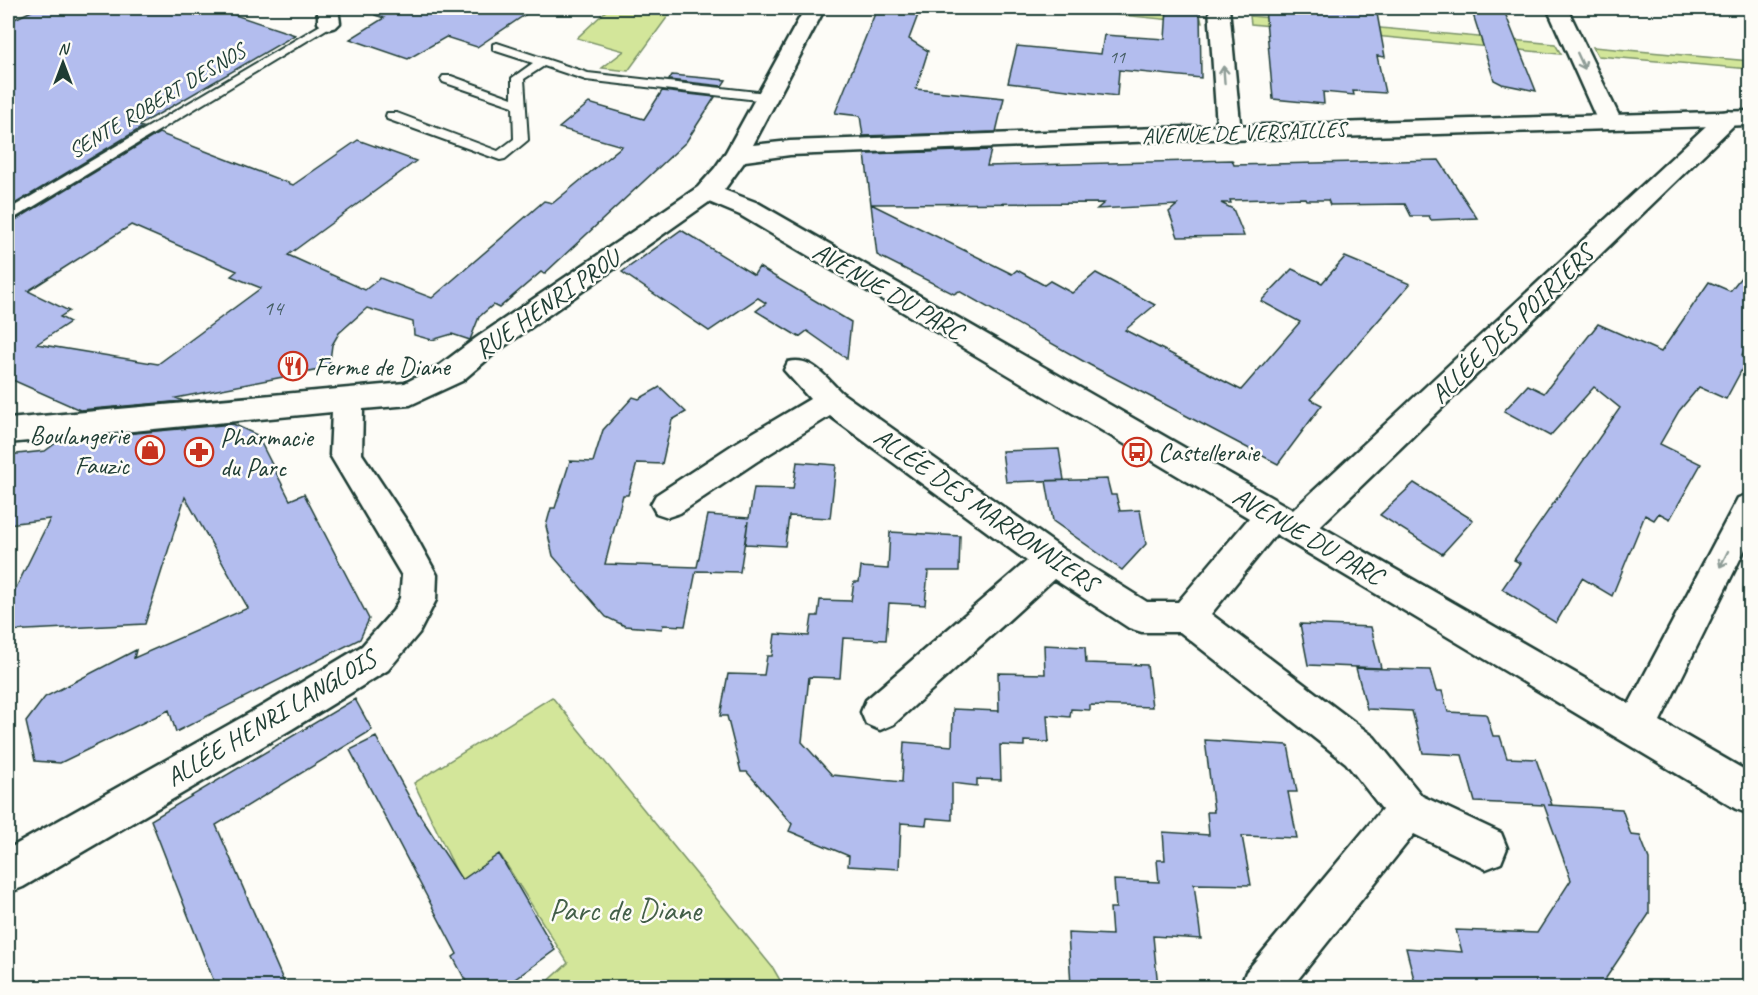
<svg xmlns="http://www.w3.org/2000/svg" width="1758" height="995" font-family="Caveat,sans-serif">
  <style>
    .green { fill: #d3e69a; stroke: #799267; stroke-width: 1.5 }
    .building { fill: #b3bdee; stroke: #1f3d34; stroke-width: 1.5; fill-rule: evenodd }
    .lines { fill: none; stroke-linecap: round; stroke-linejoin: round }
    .service-casing { stroke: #1f3d34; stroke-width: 4 }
    .minor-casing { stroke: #1f3d34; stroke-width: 5 }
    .tertiary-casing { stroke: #1f3d34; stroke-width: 5 }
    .service { fill: #fdfcf7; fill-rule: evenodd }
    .minor { fill: #fdfcf7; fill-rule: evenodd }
    .tertiary { fill: #fdfcf7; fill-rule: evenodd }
    .oneway { stroke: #8e9c96 }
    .labels { text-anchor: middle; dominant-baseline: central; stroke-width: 5; stroke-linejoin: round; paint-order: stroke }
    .far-number-label { font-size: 18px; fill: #445d62 }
    .far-street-label { font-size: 22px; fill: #1f3d34; stroke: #fdfcf7 }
    .number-label { font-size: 22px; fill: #445d62 }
    .street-label { font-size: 26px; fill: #1f3d34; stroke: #fdfcf7 }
    .poi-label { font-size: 26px; fill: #1f3d34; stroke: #fdfcf7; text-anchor: start }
    .near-park-label { font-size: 32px; fill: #435f48; stroke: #fdfcf7 }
  </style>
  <rect width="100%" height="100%" fill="#fdfcf7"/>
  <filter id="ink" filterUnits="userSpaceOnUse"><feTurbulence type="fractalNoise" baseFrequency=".0167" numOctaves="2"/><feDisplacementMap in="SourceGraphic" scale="12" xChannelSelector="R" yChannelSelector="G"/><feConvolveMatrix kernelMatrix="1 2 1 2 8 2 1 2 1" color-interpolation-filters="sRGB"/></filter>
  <g filter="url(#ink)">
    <path class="green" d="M 609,8 L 674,8 L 628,71 L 602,68 L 624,51 L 577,38 Z
      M 1051,8 L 1166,8 L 1199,11 L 1202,23 Z
      M 1250,16 L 1555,44 L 1561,54 L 1251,24 Z
      M 1593,47 L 1750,61 L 1750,69 L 1598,56 Z
      M 552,697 L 773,968 L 784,987 L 542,987 L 568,963 L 501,856 L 462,883 L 414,783 Z"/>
    <path class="building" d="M 38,8 L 214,8 L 295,35 L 138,126 L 143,127 L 8,208 L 8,22 Z
      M 377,8 L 535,8 L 477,47 L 446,37 L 408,59 L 350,39 L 384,18 L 375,15 Z
      M 1167,8 L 1200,8 L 1201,78 L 1119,70 L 1117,96 L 1008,83 L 1017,46 L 1101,54 L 1104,35 L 1165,39 Z
      M 1265,8 L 1376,8 L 1385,57 L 1377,56 L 1385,93 L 1353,91 L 1354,95 L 1323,92 L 1324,104 L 1273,99 Z
      M 1471,8 L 1503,8 L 1536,91 L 1502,84 L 1494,80 Z
      M 876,11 L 918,15 L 909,39 L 928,51 L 916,89 L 1004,98 L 996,132 L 863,136 L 860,116 L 835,113 Z
      M 672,75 L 726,80 L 722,86 L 669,80 Z
      M 662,91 L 715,97 L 686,142 L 544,274 L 541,272 L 499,308 L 493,305 L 479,317 L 470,340 L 452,334 L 432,340 L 414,335 L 413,322 L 367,308 L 339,333 L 332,345 L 329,368 L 176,398 L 183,401 L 80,410 L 8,378 L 8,222 L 14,221 L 159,133 L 293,185 L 358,140 L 416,161 L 288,255 L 365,290 L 380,278 L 432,298 L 544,201 L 553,203 L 622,146 L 559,128 L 589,103 L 644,119 ZM 131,225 L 237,271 L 231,276 L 261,288 L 158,364 L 37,344 L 70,322 L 60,317 L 69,311 L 28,291 Z
      M 991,150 L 987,166 L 1232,160 L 1234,165 L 1439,160 L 1477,218 L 1431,220 L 1429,216 L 1411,216 L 1405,204 L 1330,205 L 1328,200 L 1306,200 L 1305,198 L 1230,200 L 1231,203 L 1221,203 L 1233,209 L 1244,236 L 1178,237 L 1169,212 L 1177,205 L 1097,209 L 1104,203 L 871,204 L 865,154 Z
      M 871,204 L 1012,274 L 1017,270 L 1044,285 L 1050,281 L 1072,293 L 1096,273 L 1155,305 L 1125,330 L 1241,390 L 1300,322 L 1261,301 L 1292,269 L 1322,283 L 1345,257 L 1410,284 L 1310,399 L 1322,405 L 1278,464 L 1090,365 L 959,291 L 954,294 L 877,255 Z
      M 681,230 L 754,275 L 759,267 L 851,322 L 847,359 L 807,331 L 799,337 L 756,311 L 766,303 L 758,298 L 709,331 L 622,272 Z
      M 1750,266 L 1750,338 L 1742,355 L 1748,358 L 1726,399 L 1699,387 L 1679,411 L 1660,444 L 1701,464 L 1670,519 L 1659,513 L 1654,520 L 1645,515 L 1612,596 L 1582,578 L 1556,623 L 1502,589 L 1520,563 L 1514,560 L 1620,408 L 1594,387 L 1550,436 L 1504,411 L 1528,385 L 1544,393 L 1598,324 L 1661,352 L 1709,282 L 1730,291 Z
      M 660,387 L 686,412 L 672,420 L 662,464 L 637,463 L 628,495 L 623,495 L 605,564 L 697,567 L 708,515 L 749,518 L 754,488 L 793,489 L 797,462 L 836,465 L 830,518 L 789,516 L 785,546 L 745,544 L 748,521 L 740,572 L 696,571 L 685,626 L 663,625 L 662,629 L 625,626 L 606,617 L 553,556 L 546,526 L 551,508 L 555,508 L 570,461 L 593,462 L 603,430 L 633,397 L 639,399 Z
      M 233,424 L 257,435 L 290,500 L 304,494 L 369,619 L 360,639 L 176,732 L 169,710 L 60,763 L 35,761 L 26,722 L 45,697 L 136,650 L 134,658 L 248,608 L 185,497 L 145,624 L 8,631 L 8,604 L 50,519 L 8,524 L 8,455 L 45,451 L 60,440 Z
      M 1059,449 L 1064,480 L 1006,482 L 1002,451 Z
      M 1107,479 L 1111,495 L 1116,495 L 1120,511 L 1140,510 L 1146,544 L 1122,570 L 1053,521 L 1046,481 Z
      M 1414,483 L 1473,520 L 1442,554 L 1380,515 Z
      M 890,532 L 960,536 L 959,571 L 928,571 L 925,605 L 889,603 L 886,640 L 843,638 L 840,678 L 809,677 L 802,742 L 832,775 L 902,782 L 904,742 L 952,746 L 953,709 L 999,711 L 998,673 L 1045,674 L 1044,645 L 1085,647 L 1086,663 L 1147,665 L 1152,707 L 1090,705 L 1090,710 L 1071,709 L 1070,717 L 1047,715 L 1049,742 L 1024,741 L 1024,746 L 1000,745 L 1001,780 L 977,779 L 977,786 L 952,783 L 952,820 L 927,818 L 926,825 L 901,823 L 899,869 L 848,866 L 849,856 L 789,831 L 792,824 L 747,772 L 741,772 L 727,716 L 720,716 L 728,674 L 764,675 L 767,656 L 772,656 L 775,634 L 809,636 L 812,616 L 818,616 L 820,600 L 851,601 L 854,582 L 859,582 L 861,567 L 888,569 Z
      M 1300,624 L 1371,627 L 1381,668 L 1308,665 Z
      M 1356,668 L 1430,670 L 1436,691 L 1442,691 L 1448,712 L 1486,714 L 1493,736 L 1500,736 L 1507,758 L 1536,759 L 1552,805 L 1548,805 L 1622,809 L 1631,835 L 1640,836 L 1649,859 L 1649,914 L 1600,987 L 1416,987 L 1406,948 L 1462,952 L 1456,930 L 1537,933 L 1571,880 L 1544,805 L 1475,802 L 1462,755 L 1423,753 L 1412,711 L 1367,709 Z
      M 355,699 L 372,730 L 216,825 L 286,987 L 216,987 L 151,820 Z
      M 376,737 L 417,811 L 462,880 L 499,854 L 555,950 L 504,987 L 469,987 L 453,957 L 457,954 L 350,750 Z
      M 1205,740 L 1288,745 L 1297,792 L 1288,792 L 1297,838 L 1242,836 L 1251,885 L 1194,884 L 1201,939 L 1153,936 L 1158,987 L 1071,987 L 1068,933 L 1112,935 L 1110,908 L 1116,908 L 1114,880 L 1159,882 L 1157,860 L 1165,860 L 1163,832 L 1209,835 L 1207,812 L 1214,812 Z"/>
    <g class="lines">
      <g class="service-casing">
        <path id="service" d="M 329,20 L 333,21 L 333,25 L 13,219 L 8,220 L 8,210 Z
          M 497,43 L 588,73 L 766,93 L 772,97 L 766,101 L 586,80 L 544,66 L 524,79 L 528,140 L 505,159 L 500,160 L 387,119 L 386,116 L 387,113 L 397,113 L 498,151 L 514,139 L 513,106 L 443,82 L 441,79 L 443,76 L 451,76 L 512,98 L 512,78 L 533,63 L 493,50 L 493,44 Z"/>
      </g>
      <g class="minor-casing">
        <path id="minor" d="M 318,8 L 338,8 L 340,23 L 336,27 L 329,29 L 322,27 L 318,23 Z
          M 805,8 L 825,8 L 753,145 L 790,141 L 1217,126 L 1209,8 L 1229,8 L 1241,133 L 1237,138 L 790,155 L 745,161 L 724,190 L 758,203 L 1293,510 L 1720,113 L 1728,111 L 1736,113 L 1740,118 L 1736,123 L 1320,526 L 1629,704 L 1738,498 L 1750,494 L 1750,539 L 1660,721 L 1750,773 L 1750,814 L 1736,809 L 1276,534 L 1211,614 L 1374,737 L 1422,796 L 1501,833 L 1507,848 L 1501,863 L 1486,869 L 1414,834 L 1291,988 L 1240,988 L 1246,972 L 1382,809 L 1346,763 L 1180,632 L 1142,632 L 1129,628 L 1054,579 L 894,724 L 880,730 L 866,724 L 861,712 L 866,700 L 1027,561 L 830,416 L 756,462 L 680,513 L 668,517 L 656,513 L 651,504 L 656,495 L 734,444 L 810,399 L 784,370 L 788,362 C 812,356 826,378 842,393 L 1064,550 L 1147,602 L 1178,602 L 1249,518 L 740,215 L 709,202 L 496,352 L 462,381 L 410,405 L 363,409 L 362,454 L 410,526 L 437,575 L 436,600 L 419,633 L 388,670 L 292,729 L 23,887 L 8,893 L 8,849 L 264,705 L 362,646 L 393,611 L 400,598 L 402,576 L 330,455 L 332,412 L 8,443 L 8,419 L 405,383 L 440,365 L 476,338 L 698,187 L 715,168 L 726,152 Z
          M 1547,8 L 1567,8 L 1622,122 L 1618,127 L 1610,129 L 1602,127 L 1598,122 Z"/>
      </g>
      <g class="tertiary-casing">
        <path id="tertiary" d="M 1750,111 L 1750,125 L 1229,140 L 1221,138 L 1217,133 L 1221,128 L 1229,126 Z"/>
      </g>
      <use href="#service" class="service"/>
      <use href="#minor" class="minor"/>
      <use href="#tertiary" class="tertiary"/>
    </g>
    <defs><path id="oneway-shaft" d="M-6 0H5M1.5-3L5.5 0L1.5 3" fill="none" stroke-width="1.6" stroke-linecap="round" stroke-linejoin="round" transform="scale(1.5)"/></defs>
    <g class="oneway">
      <use href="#oneway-shaft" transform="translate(1581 61) rotate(65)"/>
      <use href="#oneway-shaft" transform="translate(1224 75) rotate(-94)"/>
      <use href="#oneway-shaft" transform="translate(1724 559) rotate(117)"/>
    </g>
  </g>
  <defs>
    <g id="restaurant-ring" transform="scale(1.5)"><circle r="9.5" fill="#fdfcf7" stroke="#c8321e" stroke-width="1.5"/><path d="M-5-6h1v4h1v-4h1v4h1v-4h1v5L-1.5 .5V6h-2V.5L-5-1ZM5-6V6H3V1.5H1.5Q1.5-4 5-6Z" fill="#c8321e"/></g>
    <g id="shop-ring" transform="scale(1.5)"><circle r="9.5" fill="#fdfcf7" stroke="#c8321e" stroke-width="1.5"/><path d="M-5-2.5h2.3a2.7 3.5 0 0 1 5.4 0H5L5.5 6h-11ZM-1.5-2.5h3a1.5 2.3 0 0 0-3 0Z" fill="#c8321e"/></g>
    <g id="pharmacy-ring" transform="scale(1.5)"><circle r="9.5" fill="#fdfcf7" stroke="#c8321e" stroke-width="1.5"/><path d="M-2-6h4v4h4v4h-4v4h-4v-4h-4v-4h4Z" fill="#c8321e"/></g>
    <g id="bus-ring" transform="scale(1.5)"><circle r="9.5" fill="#fdfcf7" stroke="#c8321e" stroke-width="1.5"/><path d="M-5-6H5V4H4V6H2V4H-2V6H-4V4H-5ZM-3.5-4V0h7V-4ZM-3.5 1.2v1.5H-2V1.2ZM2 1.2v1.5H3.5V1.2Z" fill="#c8321e"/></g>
  </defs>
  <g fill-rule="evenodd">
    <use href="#restaurant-ring" x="293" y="366"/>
    <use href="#shop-ring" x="150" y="450"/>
    <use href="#pharmacy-ring" x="199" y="452"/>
    <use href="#bus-ring" x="1137" y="452"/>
  </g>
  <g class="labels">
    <g class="far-number-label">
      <text x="1117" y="57">11</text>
    </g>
    <g class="far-street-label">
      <text transform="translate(157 101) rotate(-31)">SENTE ROBERT DESNOS</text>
      <text transform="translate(1244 133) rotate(-2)">AVENUE DE VERSAILLES</text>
    </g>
    <g class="number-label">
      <text x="273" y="308">14</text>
    </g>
    <g class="street-label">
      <text transform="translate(888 291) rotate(30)">AVENUE DU PARC</text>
      <text transform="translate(547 304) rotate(-35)">RUE HENRI PROU</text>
      <text transform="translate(1512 324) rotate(-44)">ALLÉE DES POIRIERS</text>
      <text transform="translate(986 510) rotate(35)">ALLÉE DES MARRONNIERS</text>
      <text transform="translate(1308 536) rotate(30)">AVENUE DU PARC</text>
      <text transform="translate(271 718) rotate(-31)">ALLÉE HENRI LANGLOIS</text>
    </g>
    <g class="poi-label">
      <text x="314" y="366">Ferme de Diane</text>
      <text x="129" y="435" text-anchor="end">Boulangerie<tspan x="129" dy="30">Fauzic</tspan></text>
      <text x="220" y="437">Pharmacie<tspan x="220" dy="30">du Parc</tspan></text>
      <text x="1158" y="452">Castelleraie</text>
    </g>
    <g class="near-park-label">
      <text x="625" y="909">Parc de Diane</text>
    </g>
  </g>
  <rect width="1758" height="995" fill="none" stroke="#fdfcf7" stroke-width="30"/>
  <rect x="15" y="15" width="1728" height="965" fill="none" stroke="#1f3d34" stroke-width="2" filter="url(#ink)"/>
  <g transform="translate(63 63)" stroke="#fdfcf7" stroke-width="4.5" paint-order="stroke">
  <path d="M0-4.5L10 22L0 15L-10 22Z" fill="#1f3d34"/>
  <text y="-9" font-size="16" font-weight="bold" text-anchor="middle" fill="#1f3d34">N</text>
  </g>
</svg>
